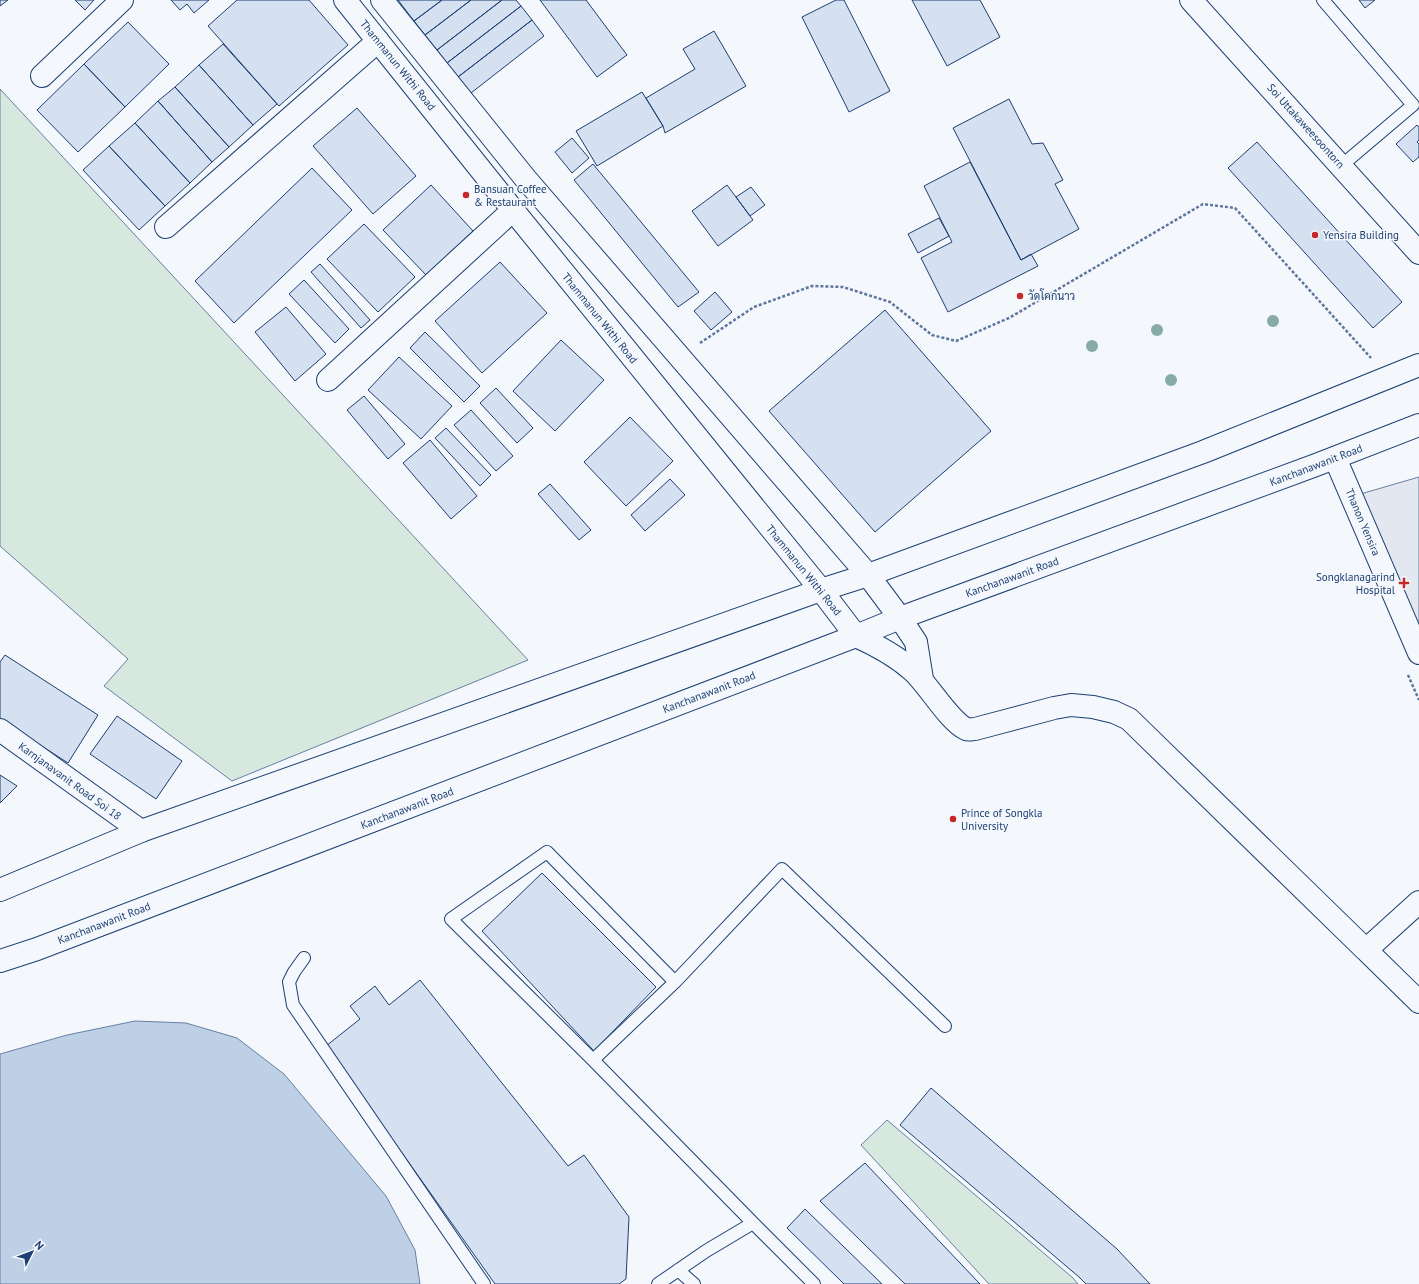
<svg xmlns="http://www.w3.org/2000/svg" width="1419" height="1284" font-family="'PT Sans',Sarabun,sans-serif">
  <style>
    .green { fill: #d7e8df; stroke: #687fa3 }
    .parking { fill: #e3e8f0; stroke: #687fa3 }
    .water { fill: #bed0e5; stroke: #687fa3 }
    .building { fill: #d5e0f0; stroke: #1d3f73 }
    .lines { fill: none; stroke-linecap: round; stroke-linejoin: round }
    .lane-casing { stroke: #1d3f73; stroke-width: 14 }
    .street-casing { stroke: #1d3f73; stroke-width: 24 }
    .secondary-casing { stroke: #1d3f73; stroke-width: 24 }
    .primary-casing { stroke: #1d3f73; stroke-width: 24 }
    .path { stroke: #5e769c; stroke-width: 2.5; stroke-dasharray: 3 2; stroke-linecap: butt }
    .lane { stroke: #f4f7fb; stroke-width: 12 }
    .street { stroke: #f4f7fb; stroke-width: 22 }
    .secondary { stroke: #f4f7fb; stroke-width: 22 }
    .primary { stroke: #f4f7fb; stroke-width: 22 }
    .tree { fill: #86aba6 }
    .poi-dot { fill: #c62828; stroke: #f4f7fb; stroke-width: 1.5 }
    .labels { text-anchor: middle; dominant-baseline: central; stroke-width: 3; stroke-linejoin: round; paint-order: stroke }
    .street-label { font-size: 11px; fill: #1d3f73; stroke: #f4f7fb }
    .poi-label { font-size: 11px; fill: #1d3f73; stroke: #f4f7fb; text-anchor: start }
  </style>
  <rect width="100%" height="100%" fill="#f4f7fb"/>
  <path class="green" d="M 0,89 L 528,660 L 232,781 L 104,686 L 128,659 L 0,546 Z
    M 887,1120 L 1073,1278 L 1078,1284 L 989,1284 L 861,1145 Z"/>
  <path class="parking" d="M 1419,477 L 1419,653 L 1357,495 Z"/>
  <path class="water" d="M 135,1021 L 186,1023 L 237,1038 L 284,1074 L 386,1196 L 415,1250 L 420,1284 L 0,1284 L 0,1054 L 67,1035 Z"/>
  <path class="building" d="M 0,0 L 8,0 L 0,6 Z
    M 75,0 L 94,0 L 85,10 Z
    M 171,0 L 209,0 L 194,13 L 187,4 L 180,10 Z
    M 237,0 L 309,0 L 348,45 L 279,106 L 208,26 Z
    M 398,0 L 442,0 L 414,21 Z
    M 442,0 L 471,0 L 425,35 L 414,21 Z
    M 471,0 L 502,0 L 437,50 L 425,35 Z
    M 502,0 L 516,0 L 521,6 L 447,63 L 437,50 Z
    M 540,0 L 586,0 L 627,55 L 597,77 Z
    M 836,0 L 844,0 L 890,91 L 849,112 L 802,17 Z
    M 912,0 L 980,0 L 1000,37 L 947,66 Z
    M 1359,0 L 1375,0 L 1365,8 Z
    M 521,6 L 532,20 L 458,77 L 447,63 Z
    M 532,20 L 544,36 L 471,93 L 458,77 Z
    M 128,22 L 169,64 L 125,107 L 84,64 Z
    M 714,31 L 746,86 L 665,133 L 663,126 L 646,98 L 695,69 L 683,49 Z
    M 223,44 L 277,104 L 253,125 L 199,65 Z
    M 84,64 L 125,107 L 78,152 L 37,110 Z
    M 199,65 L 253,125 L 229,147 L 175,87 Z
    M 175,87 L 229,147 L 212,162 L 158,101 Z
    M 642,92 L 663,126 L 597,166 L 576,131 Z
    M 1009,99 L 1032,144 L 1043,143 L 1063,180 L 1055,184 L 1079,229 L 1021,260 L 953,128 Z
    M 158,101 L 212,162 L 190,183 L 135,123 Z
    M 357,108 L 416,176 L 373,214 L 313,146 Z
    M 135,123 L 190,183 L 165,206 L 109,146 Z
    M 1417,125 L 1419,127 L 1419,140 L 1417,142 L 1419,144 L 1419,157 L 1413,162 L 1396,144 Z
    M 572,138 L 589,158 L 572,173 L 555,152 Z
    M 1257,142 L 1402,302 L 1373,328 L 1228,168 Z
    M 109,146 L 165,206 L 139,230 L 83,170 Z
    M 970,162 L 1021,260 L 1031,254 L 1038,266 L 948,312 L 921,258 L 952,242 L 924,186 Z
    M 593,164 L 699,292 L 678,307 L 574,180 Z
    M 312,168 L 352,210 L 234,323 L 195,281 Z
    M 431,185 L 473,231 L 426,275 L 383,230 Z
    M 727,185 L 753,220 L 718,246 L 692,211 Z
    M 751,187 L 765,205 L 750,216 L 736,197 Z
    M 939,218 L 949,236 L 918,253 L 908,234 Z
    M 364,224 L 415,277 L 378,312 L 327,259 Z
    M 500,262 L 547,313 L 482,373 L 435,321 Z
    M 320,264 L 370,320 L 361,328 L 311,272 Z
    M 304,280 L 349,329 L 335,343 L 289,294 Z
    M 715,292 L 732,312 L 711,330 L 694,311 Z
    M 286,307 L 326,354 L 295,381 L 255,332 Z
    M 885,310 L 991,431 L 875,532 L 769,411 Z
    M 425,332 L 480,386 L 464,402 L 410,348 Z
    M 561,340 L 604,380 L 555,431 L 513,391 Z
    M 399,357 L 452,406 L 421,439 L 368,390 Z
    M 496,388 L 533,428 L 517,443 L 480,403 Z
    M 364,396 L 405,444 L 388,459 L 347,410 Z
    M 471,410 L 513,456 L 496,471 L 454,425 Z
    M 630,417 L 673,461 L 626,506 L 584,462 Z
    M 446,428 L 491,475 L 480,486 L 435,438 Z
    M 430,440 L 477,496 L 451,519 L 403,463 Z
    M 670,479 L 685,495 L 645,531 L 631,515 Z
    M 550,484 L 591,530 L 579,540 L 538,494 Z
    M 5,655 L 98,715 L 68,763 L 0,719 L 0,662 Z
    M 117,716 L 182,761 L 156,799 L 90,754 Z
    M 0,775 L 17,786 L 0,803 Z
    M 542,873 L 656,987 L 594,1051 L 482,931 Z
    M 420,980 L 568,1166 L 584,1155 L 629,1217 L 626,1279 L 619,1284 L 495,1284 L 326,1046 L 360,1019 L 350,1006 L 375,986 L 389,1005 Z
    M 931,1088 L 1117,1249 L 1150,1284 L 1086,1284 L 1079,1277 L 900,1125 Z
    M 865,1163 L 980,1284 L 905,1284 L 820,1201 Z
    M 805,1209 L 882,1284 L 844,1284 L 787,1228 Z"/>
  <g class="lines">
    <g class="lane-casing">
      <path id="lane" d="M 1323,0 L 1413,105 L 1341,166
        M 304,958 L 294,972 L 289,982 L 293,1005 L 484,1284
        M 675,982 L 782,869 L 945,1026
        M 593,1060 L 675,982 L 547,852 L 451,919 L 593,1060 L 753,1223
        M 678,1270 L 694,1284
        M 658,1284 L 706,1251 L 753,1223 L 814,1284"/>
    </g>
    <g class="street-casing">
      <path id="street" d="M 42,76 L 122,0
        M 166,227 L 378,41
        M 328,380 L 513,210
        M 1335,458 L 1419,653
        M 900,618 L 916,642 L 922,679
        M 856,636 C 876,645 895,655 912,670 C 928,684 949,721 966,729 C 969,730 972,729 975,729 L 1054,708 L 1071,705 L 1093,707 L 1114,712 L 1129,719 L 1366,950 L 1419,902
        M 0,730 L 141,831
        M 1366,950 L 1419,1002"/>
    </g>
    <g class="secondary-casing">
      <path id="secondary" d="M 345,0 L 513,210 L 821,590 L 856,636
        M 382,0 L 525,178 L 868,575 L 900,618
        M 1191,0 L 1419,253"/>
    </g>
    <g class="primary-casing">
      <path id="primary" d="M 0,890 L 141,831 L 821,590 L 868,575 L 1203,452 L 1419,365
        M 0,961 L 37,949 L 856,636 L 900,618 L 1316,465 L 1419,425"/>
    </g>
    <path class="path" d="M 700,343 L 754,307 L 812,286 L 843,287 L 890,302 L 932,335 L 956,341 L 1009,318 L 1203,204 L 1235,208 L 1371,358
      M 1408,675 L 1419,700"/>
    <use href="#lane" class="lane"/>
    <use href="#street" class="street"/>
    <use href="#secondary" class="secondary"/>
    <use href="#primary" class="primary"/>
  </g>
  <g class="tree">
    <circle cx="1273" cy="321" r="6"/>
    <circle cx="1157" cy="330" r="6"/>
    <circle cx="1092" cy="346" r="6"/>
    <circle cx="1171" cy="380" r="6"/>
  </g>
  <g class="poi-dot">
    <circle cx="466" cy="195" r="4"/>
    <circle cx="1315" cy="235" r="4"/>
    <circle cx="1020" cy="296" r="4"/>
    <path d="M1402 577h4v4h4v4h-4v4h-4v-4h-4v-4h4z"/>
    <circle cx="953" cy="819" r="4"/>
  </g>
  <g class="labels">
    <g class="street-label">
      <text transform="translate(398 65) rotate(51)">Thammanun Withi Road</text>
      <text transform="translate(1306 126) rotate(48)">Soi Uttakaweesoontorn</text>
      <text transform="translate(600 318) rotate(51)">Thammanun Withi Road</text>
      <text transform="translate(1316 465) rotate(-21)">Kanchanawanit Road</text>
      <text transform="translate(1363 522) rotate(67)">Thanon Yensira</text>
      <text transform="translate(804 570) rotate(51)">Thammanun Withi Road</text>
      <text transform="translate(1012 577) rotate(-20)">Kanchanawanit Road</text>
      <text transform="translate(709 692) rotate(-21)">Kanchanawanit Road</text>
      <text transform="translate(70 781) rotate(36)">Karnjanavanit Road Soi 18</text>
      <text transform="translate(407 808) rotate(-21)">Kanchanawanit Road</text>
      <text transform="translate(104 923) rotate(-21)">Kanchanawanit Road</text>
    </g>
    <g class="poi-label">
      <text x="474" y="189">Bansuan Coffee<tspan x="474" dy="13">&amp; Restaurant</tspan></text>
      <text x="1323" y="235">Yensira Building</text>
      <text x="1028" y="296">วัดโคกนาว</text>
      <text x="1395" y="577" text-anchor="end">Songklanagarind<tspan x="1395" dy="13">Hospital</tspan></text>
      <text x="961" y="813">Prince of Songkla<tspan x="961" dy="13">University</tspan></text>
    </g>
  </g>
  <g transform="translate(32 1252) rotate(48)" stroke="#f4f7fb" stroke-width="3" paint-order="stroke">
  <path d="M0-3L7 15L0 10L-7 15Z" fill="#1d3f73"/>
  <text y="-6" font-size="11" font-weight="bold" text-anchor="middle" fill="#1d3f73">N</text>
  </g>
</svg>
